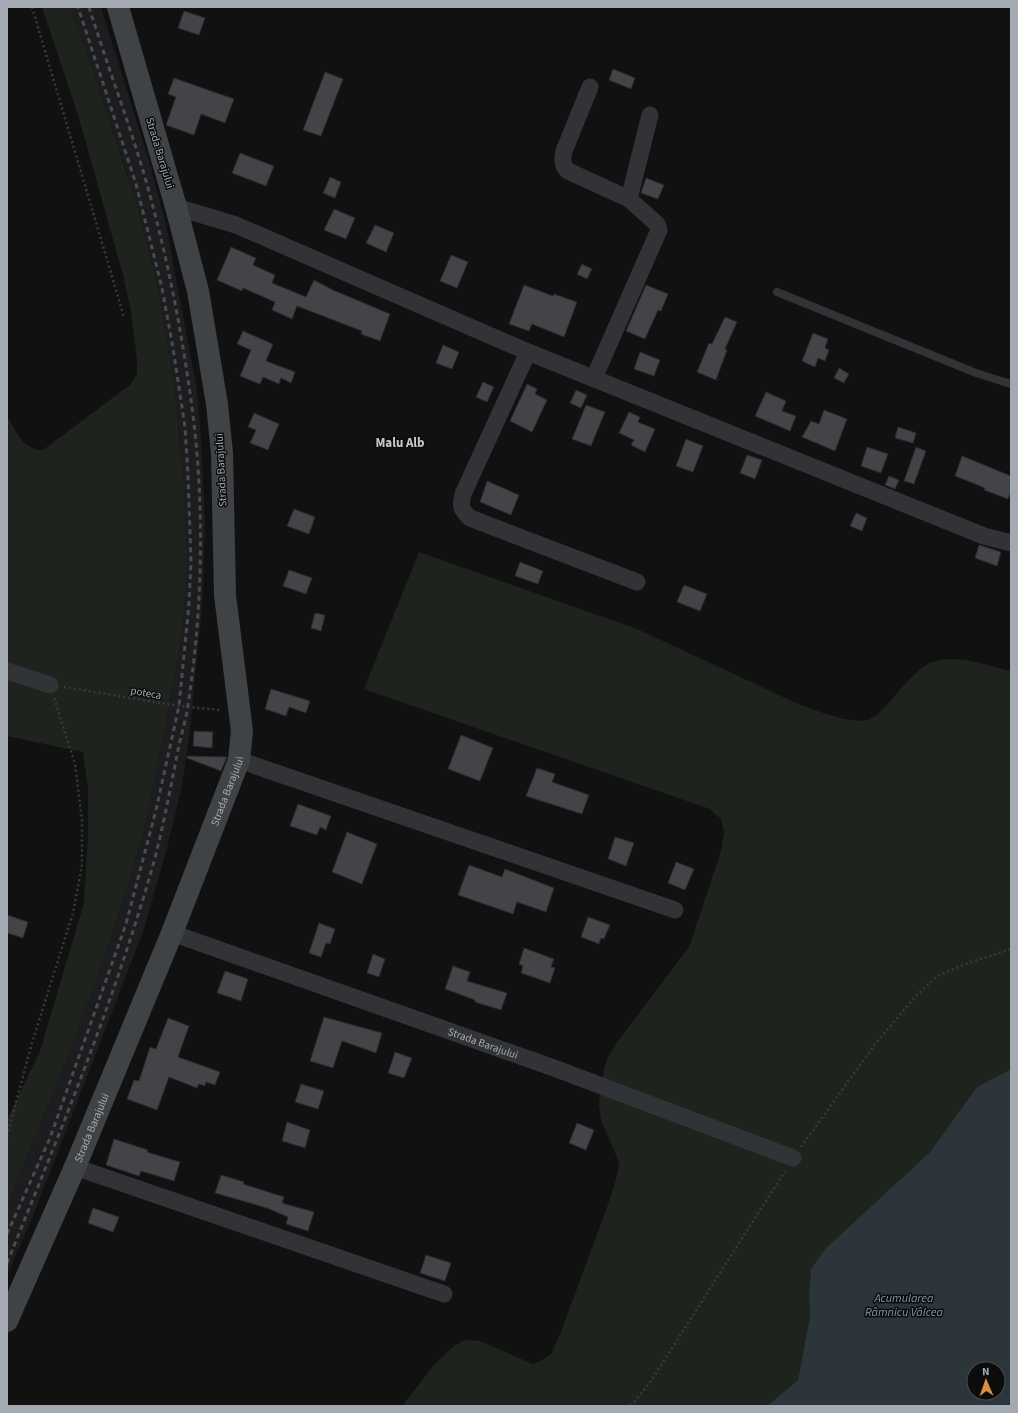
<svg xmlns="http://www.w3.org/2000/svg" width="1018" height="1413" font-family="'Source Sans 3',sans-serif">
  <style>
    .built { fill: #1d1d1f }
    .green { fill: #1e241d }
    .water { fill: #2c3539; fill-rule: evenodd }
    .building { fill: #434447; stroke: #2b2b2e }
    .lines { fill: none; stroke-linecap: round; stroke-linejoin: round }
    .path { stroke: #383a3d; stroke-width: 2.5; stroke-dasharray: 2 3; stroke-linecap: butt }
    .lane { stroke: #323336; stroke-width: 8 }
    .street { stroke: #323336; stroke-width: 17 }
    .secondary { stroke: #404346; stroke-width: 22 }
    .rail { stroke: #494c4f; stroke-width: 3; stroke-dasharray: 5 4; stroke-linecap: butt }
    .labels { text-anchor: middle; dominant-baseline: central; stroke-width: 3; stroke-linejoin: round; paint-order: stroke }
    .street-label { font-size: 11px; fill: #a4aab1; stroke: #0c0c0d }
    .water-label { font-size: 12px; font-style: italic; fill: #7e9ba8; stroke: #0c0c0d }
    .quarter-label { font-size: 13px; font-weight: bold; fill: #c4c8cd; stroke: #0c0c0d }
  </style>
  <rect width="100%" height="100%" fill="#111112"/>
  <path class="built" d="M 70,7 L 101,7 L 149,161 L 166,225 L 197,390 L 201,436 L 205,522 L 203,596 L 190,730 L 182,785 L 167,848 L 143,932 L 33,1216 L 7,1275 L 7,1205 L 44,1115 L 117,921 L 140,845 L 172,694 L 181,633 L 185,595 L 185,524 L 180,437 L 168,349 L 155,279 L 126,169 Z"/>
  <path class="green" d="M 42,7 L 70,7 C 96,82 123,156 144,232 C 165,313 177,396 183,479 C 185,518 187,558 185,597 C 181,649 171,700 160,751 C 153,783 148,816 139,848 C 104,970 55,1089 7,1205 L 7,1120 L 40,1051 L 84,903 L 88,833 L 88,788 L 83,752 L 7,736 L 7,416 C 16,431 24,451 43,450 L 131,384 L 137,374 L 137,359 L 131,312 L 123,275 L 79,118 Z
    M 419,552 L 637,629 L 796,703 L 823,713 L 844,719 L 859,721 L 868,720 L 877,715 C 893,700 905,681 922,668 C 945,649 985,665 1011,671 L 1011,1069 L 977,1087 L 930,1152 L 825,1249 L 811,1270 L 809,1294 L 810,1316 L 798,1380 L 767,1406 L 402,1406 L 434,1365 L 455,1345 L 465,1340 L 480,1341 L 533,1364 L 541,1361 L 551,1354 L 561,1332 L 610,1199 L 618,1172 L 619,1162 L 601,1120 L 599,1104 L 601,1085 L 606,1062 L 615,1045 L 689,947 L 721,851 L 724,832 L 721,819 L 710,809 L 364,689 Z"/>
  <path class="water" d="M 1011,1069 L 1011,1406 L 767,1406 L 798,1380 L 810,1316 L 809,1294 L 811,1269 L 825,1249 L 930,1152 L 977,1087 ZM 974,1369 L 998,1369 L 998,1393 L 974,1393 Z"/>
  <path class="building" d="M 184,11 L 205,18 L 199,35 L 178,28 Z
    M 613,69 L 635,78 L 631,89 L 609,80 Z
    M 325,72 L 343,79 L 321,136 L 303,130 Z
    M 174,78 L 234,99 L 225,123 L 201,114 L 194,135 L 166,125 L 176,97 L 168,94 Z
    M 240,153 L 274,166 L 266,186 L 232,173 Z
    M 330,177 L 341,182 L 335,198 L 323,193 Z
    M 646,178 L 664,185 L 658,199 L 641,193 Z
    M 334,209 L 355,218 L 346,239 L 324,230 Z
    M 375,225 L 394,233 L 386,252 L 366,243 Z
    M 231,247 L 256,258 L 253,265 L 275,275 L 272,283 L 306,297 L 314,280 L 333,290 L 390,314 L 380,341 L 361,334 L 362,331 L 297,306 L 292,319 L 272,310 L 275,302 L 243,288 L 242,291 L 217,280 Z
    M 451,255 L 468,262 L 457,288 L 440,281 Z
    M 582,264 L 592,269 L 587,279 L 577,274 Z
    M 524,285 L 553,296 L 554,294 L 577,302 L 564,337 L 532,324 L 529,331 L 509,324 Z
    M 646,285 L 668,294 L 661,311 L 658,310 L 645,339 L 626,331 Z
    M 725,317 L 737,322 L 725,349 L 727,350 L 716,380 L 697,372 L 709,343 L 712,344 Z
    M 243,331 L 273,344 L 266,361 L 295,372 L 291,383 L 281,378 L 279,384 L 263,377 L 260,384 L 240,376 L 251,350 L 237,344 Z
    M 813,333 L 828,339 L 825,348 L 829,350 L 825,361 L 818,358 L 815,367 L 802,361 Z
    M 443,345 L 459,352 L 452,369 L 436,363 Z
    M 640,352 L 660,360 L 654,376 L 634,369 Z
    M 839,368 L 849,374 L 844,383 L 834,378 Z
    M 483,382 L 494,387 L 487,402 L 476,397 Z
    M 527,384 L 537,389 L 535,394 L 547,400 L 532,432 L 510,421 Z
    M 576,390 L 587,395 L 581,408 L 570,403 Z
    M 766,392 L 786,401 L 782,411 L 796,416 L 790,431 L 755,416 Z
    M 586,405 L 605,412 L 591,446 L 572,439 Z
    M 824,410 L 847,419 L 835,451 L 802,437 L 811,421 L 819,424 Z
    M 629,412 L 640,417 L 638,422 L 655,429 L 645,452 L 631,445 L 634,440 L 619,433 Z
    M 254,413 L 279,424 L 268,450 L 250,443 L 256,430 L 248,427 Z
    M 898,427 L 916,433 L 913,443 L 895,438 Z
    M 686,439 L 703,446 L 693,472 L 676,466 Z
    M 867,447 L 888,454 L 881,473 L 861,466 Z
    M 916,447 L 926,451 L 914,484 L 904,481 Z
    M 747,455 L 762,460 L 755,479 L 740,473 Z
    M 962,456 L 1011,476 L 1011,491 L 1008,499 L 984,490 L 985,488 L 955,476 Z
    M 889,476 L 899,480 L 895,489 L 885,485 Z
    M 487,481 L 519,495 L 511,515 L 480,502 Z
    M 294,509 L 315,517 L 309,534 L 287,526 Z
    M 856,513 L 867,518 L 862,531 L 850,526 Z
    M 979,545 L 1001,552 L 997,566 L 975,558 Z
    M 520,562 L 543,571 L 538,584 L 515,576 Z
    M 289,570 L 312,578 L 306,594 L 283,586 Z
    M 684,585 L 707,594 L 700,611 L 677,602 Z
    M 315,613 L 325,615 L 321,631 L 311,628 Z
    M 271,689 L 310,701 L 306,713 L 289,707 L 286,716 L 265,709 Z
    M 194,731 L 213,732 L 212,748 L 193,746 Z
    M 461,735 L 493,748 L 480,781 L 448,769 Z
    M 187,756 L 227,757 L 221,771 L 187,758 Z
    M 537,768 L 555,774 L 552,782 L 589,795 L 582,814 L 526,796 Z
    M 298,804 L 331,816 L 326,830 L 320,827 L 317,835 L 290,826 Z
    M 347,832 L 377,844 L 362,884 L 332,872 Z
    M 615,837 L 634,843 L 626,866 L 608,859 Z
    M 676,862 L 694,869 L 685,890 L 668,883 Z
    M 469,865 L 502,877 L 505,869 L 554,888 L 546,912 L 517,902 L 513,914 L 458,895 Z
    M 7,915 L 28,922 L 23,938 L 7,933 Z
    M 588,917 L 610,925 L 604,939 L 601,938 L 599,944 L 581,937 Z
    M 319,923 L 335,929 L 330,944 L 326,943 L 321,957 L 309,953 Z
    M 524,948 L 554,959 L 551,967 L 555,968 L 550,983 L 521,973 L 523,966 L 519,964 Z
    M 373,954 L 385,959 L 379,977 L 367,973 Z
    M 453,966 L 470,972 L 467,981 L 507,993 L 501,1010 L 475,1002 L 475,1000 L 445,989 Z
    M 225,971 L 248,979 L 241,1001 L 217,993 Z
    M 324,1017 L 382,1033 L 376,1053 L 342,1041 L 333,1068 L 310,1061 Z
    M 168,1018 L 189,1026 L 178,1057 L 220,1072 L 215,1085 L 206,1082 L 205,1086 L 199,1084 L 197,1088 L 169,1077 L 157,1110 L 127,1099 L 134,1080 L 139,1081 L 150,1047 L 156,1049 Z
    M 395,1052 L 412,1058 L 404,1078 L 388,1073 Z
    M 301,1084 L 324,1091 L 318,1109 L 295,1102 Z
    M 287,1122 L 310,1130 L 305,1148 L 282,1141 Z
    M 577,1123 L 594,1130 L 586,1150 L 569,1143 Z
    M 114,1139 L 148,1150 L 147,1152 L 180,1162 L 174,1181 L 141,1171 L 139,1176 L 106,1165 Z
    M 221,1175 L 244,1182 L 243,1184 L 284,1197 L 282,1203 L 314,1212 L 308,1231 L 286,1224 L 288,1217 L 267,1208 L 215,1193 Z
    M 93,1208 L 119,1217 L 113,1232 L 88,1223 Z
    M 426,1255 L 451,1263 L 445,1281 L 420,1273 Z"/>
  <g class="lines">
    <path class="path" d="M 32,7 L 124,317
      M 64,687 L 179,706 L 221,710
      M 7,1136 L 32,1043 L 73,913 L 82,865 L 82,820 L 75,764 L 54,698
      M 801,1147 L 876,1043 L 916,996 L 937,976 L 968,963 L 1011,949
      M 631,1406 L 651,1381 L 785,1171"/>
    <path class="lane" d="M 777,292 L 976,373 L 1011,384"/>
    <g class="street">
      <path d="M 590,87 L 564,151 C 562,160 562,165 568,171 L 629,199 L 657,224 L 659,230 L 594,378"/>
      <path d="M 629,199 L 650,115"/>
      <path d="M 176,207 L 236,225 L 528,352 L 984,536 L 1011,543"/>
      <path d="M 528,352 L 463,494 C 460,506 461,510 470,518 L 637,582"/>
      <path d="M 7,671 L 50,685"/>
      <path d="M 239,760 L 675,910"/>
      <path id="s1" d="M 172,933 L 554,1068 L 793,1158"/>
      <path d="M 75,1167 L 444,1294"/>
    </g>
    <path class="secondary" id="s2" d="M 7,1321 L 75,1167 L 172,933 L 239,760 L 242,731 L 225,595 L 222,453 L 217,404 L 198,291 L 176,207 L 118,7"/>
    <path class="rail" d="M 7,1234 L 50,1138 L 126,924 L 156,810 L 179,706 L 189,604 L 191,562 L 188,475 L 185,427 L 173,348 L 162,288 L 136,184 L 78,7
      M 7,1263 C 61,1130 116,997 155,858 C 164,822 171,786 178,750 C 181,735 186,720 188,705 C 204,600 205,490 189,386 C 179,317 165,248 146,181 C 129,122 107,65 89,7"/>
  </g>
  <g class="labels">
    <g class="street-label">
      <text transform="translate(160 153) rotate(73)">Strada Barajului</text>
      <text transform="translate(221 470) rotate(-93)">Strada Barajului</text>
      <text transform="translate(146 693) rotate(10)">poteca</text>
      <text stroke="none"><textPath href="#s2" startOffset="574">Strada Barajului</textPath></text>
      <text stroke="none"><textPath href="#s1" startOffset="330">Strada Barajului</textPath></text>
      <text stroke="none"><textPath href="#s2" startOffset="211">Strada Barajului</textPath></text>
    </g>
    <g class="water-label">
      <text x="904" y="1298">Acumularea<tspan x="904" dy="14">Râmnicu Vâlcea</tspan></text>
    </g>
    <g class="quarter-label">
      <text x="400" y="443">Malu Alb</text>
    </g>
  </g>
  <rect width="1018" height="1413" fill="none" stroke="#a4aab1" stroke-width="16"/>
  <g transform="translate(986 1381) rotate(358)"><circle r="19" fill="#0c0c0d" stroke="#494b4f"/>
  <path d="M0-3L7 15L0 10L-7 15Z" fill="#da8e40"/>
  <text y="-6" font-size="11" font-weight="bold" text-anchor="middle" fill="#a4aab1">N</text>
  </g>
</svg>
